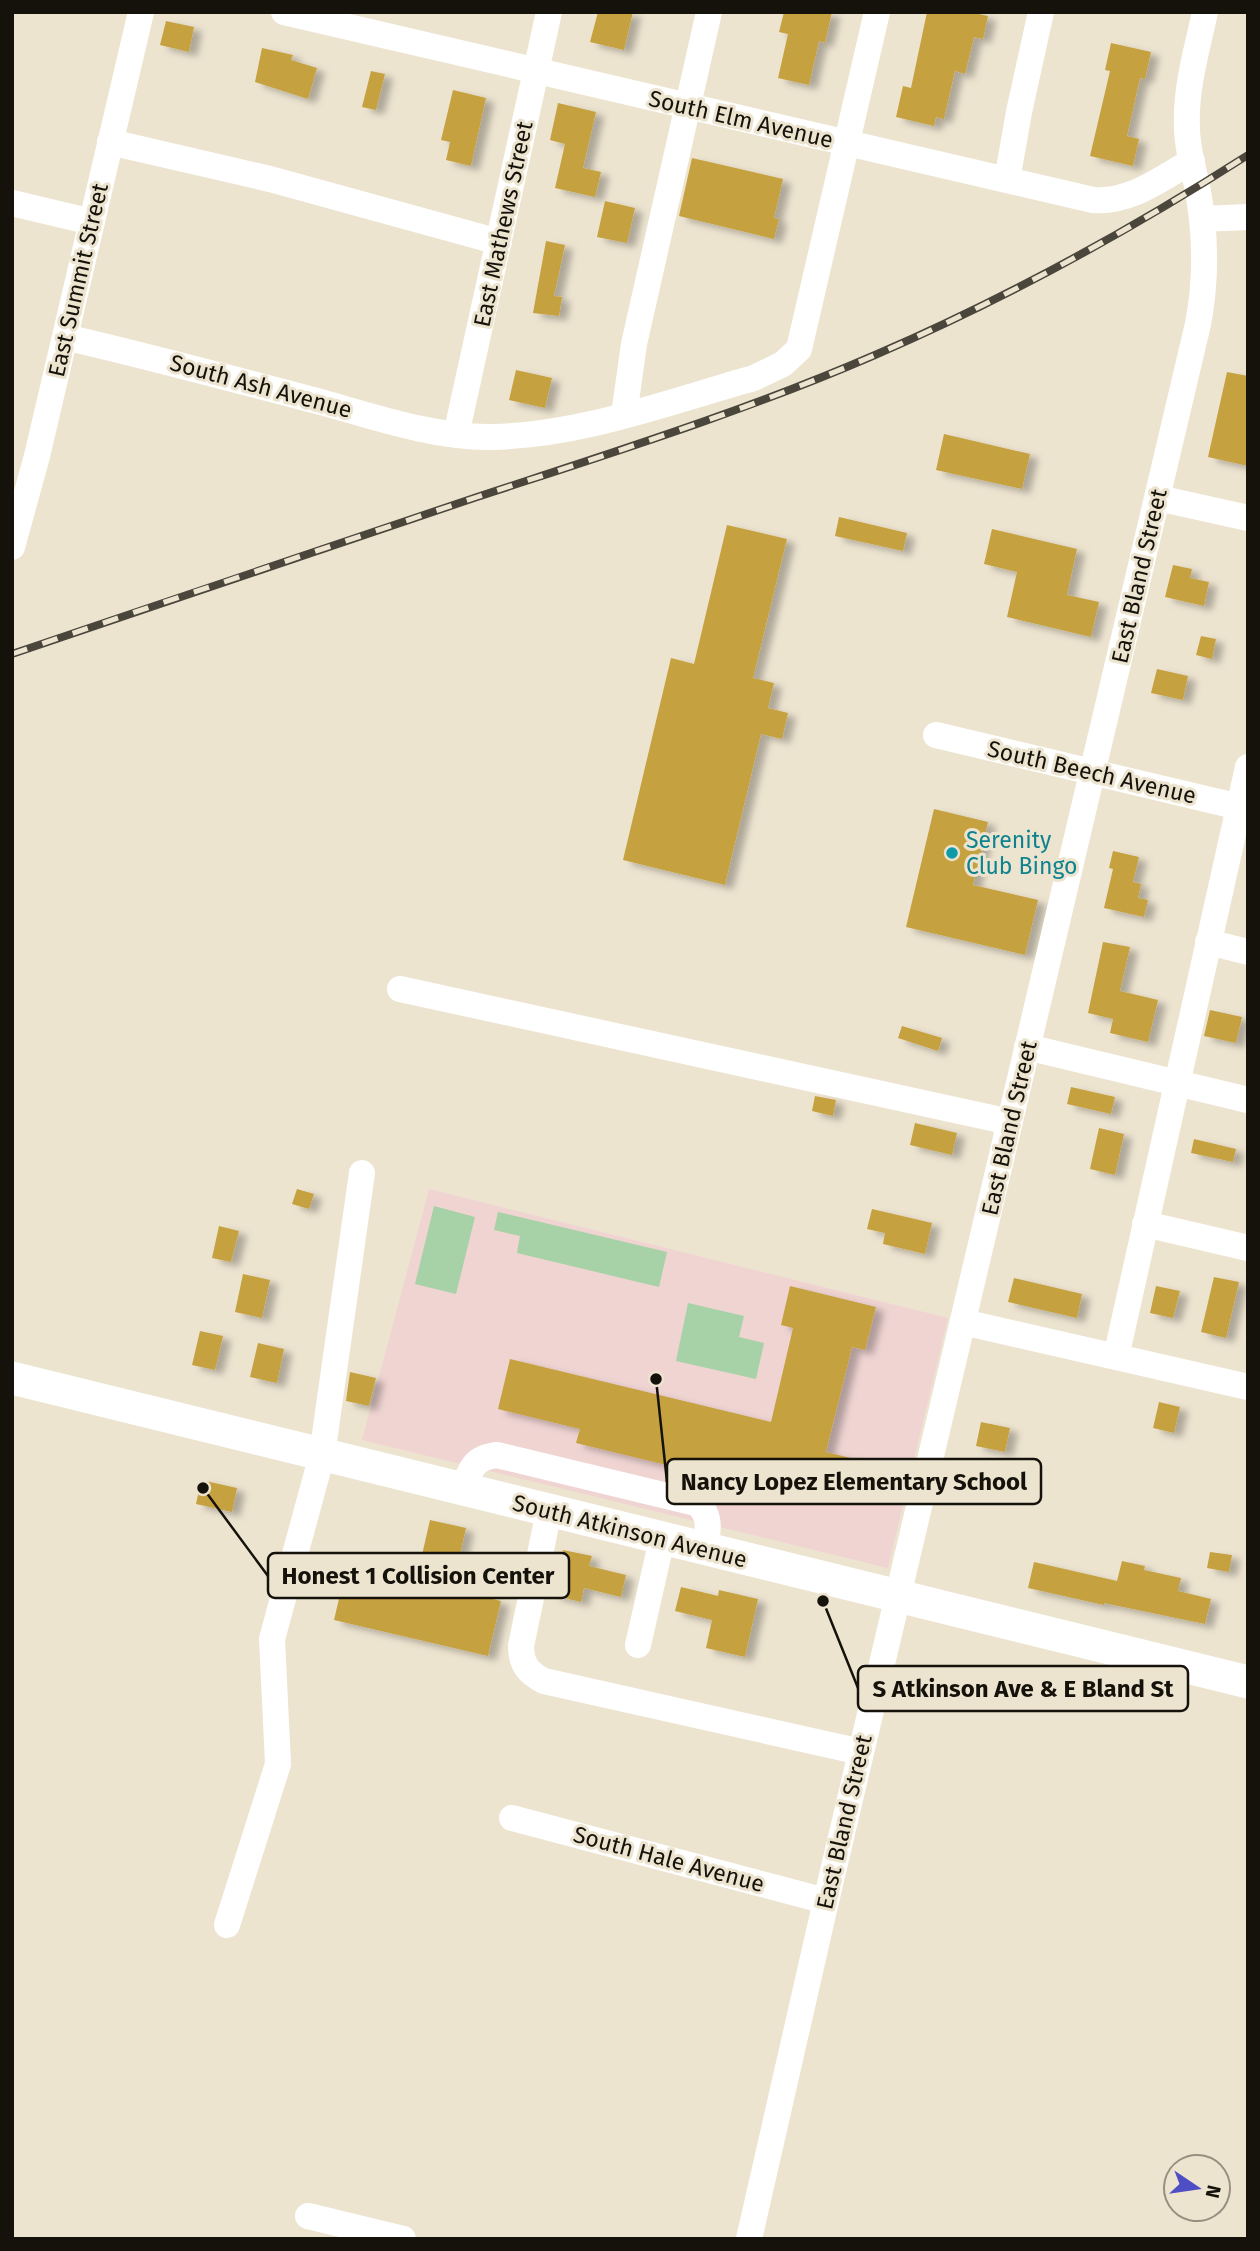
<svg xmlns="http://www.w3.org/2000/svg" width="1260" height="2251" font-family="'Fira Sans',sans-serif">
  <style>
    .education { fill: #efd4d2 }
    .green { fill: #a7d1a6 }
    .building { fill: #c6a141; filter: url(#shadow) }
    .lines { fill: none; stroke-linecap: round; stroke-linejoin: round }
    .minor { stroke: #fff; stroke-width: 26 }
    .major { stroke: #fff; stroke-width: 33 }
    .rail-casing { stroke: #4b463c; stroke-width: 8 }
    .rail { stroke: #ede4d0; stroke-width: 5; stroke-dasharray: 16; stroke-linecap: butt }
    .culture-dot { fill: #0f9aa8; stroke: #ede4d0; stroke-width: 2.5 }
    .labels { text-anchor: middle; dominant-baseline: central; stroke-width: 6; stroke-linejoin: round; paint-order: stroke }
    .street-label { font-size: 23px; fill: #15120b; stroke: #ede4d0 }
    .culture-label { font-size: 23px; fill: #0d838f; stroke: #ede4d0; text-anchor: start }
    .leader { fill: none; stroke: #15120b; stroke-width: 2.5 }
    .callout-dot { fill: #15120b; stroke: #ede4d0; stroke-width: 2.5 }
    .callout { fill: #ede4d0; stroke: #15120b; stroke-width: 2.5 }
    .callout-label { font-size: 24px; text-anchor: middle; font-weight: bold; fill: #15120b }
  </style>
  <defs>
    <filter id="shadow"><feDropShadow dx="8" dy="4.5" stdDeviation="3.5" flood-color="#0004"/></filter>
  </defs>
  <rect width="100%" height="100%" fill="#ede4d0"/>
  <path class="education" d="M 429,1189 L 948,1318 L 888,1568 L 362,1440 Z"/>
  <path class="green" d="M 434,1206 L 475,1217 L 456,1294 L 415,1284 Z
    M 498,1212 L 667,1252 L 659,1287 L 517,1253 L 520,1236 L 494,1230 Z
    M 688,1303 L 744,1316 L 739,1337 L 764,1343 L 756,1379 L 676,1361 Z"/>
  <path class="building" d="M 598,12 L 633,12 L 624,50 L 590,42 Z
    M 784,12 L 832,12 L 825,43 L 819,41 L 809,85 L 778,78 L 788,34 L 779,32 Z
    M 927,12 L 970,12 L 988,16 L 983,39 L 974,37 L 965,74 L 955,71 L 944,119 L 936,117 L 934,126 L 896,117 L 903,86 L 911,88 Z
    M 166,21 L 194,27 L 189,52 L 160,45 Z
    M 1111,43 L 1151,52 L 1145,79 L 1140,78 L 1127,136 L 1139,139 L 1133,166 L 1090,156 L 1110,71 L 1105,70 Z
    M 262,48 L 293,55 L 291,60 L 317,68 L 308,99 L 255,82 Z
    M 371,71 L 385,74 L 376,110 L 362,107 Z
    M 453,90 L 486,98 L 471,166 L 446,160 L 450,142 L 441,140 Z
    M 558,103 L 596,112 L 583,168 L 601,172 L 595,197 L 555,188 L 565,144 L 550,140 Z
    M 692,158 L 783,179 L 774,218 L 779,219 L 774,239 L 679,216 Z
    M 605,201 L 635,208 L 627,243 L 597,237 Z
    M 546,241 L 565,245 L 554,296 L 562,297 L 559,316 L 533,313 Z
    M 516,370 L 552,378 L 545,408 L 509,400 Z
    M 1227,372 L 1248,376 L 1248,466 L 1208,457 Z
    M 944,434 L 1030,454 L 1022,489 L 936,470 Z
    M 839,517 L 907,533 L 903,551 L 835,536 Z
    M 727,525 L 787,539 L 753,678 L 774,683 L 768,708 L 788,713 L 782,739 L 761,734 L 725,885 L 623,860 L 671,658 L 694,664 Z
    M 992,529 L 1077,549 L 1067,595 L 1099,602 L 1091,637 L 1007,617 L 1017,572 L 984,564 Z
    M 1173,565 L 1192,569 L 1190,578 L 1209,582 L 1204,606 L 1165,597 Z
    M 1201,636 L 1216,639 L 1212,659 L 1196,655 Z
    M 1157,669 L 1188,676 L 1183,700 L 1151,693 Z
    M 934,809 L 988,822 L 973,885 L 1038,900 L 1025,955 L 906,927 Z
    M 1113,851 L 1139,857 L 1133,882 L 1141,884 L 1138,898 L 1148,900 L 1144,917 L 1104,908 L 1113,869 L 1109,868 Z
    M 1103,942 L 1130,947 L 1120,991 L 1158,1000 L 1148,1042 L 1110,1033 L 1113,1019 L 1088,1013 Z
    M 1210,1010 L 1242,1017 L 1236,1043 L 1204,1036 Z
    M 902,1026 L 942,1038 L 938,1051 L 898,1038 Z
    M 1071,1087 L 1115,1097 L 1111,1114 L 1067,1104 Z
    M 815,1096 L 836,1100 L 833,1116 L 812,1111 Z
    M 915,1123 L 957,1133 L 952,1155 L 910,1145 Z
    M 1099,1128 L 1124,1134 L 1115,1175 L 1090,1169 Z
    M 1194,1139 L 1236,1149 L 1233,1162 L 1191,1153 Z
    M 297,1189 L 314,1194 L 309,1209 L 292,1204 Z
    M 872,1209 L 932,1223 L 925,1254 L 883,1244 L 885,1233 L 867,1229 Z
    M 219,1226 L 239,1231 L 231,1262 L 212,1258 Z
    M 243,1274 L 270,1280 L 262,1318 L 235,1312 Z
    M 1214,1277 L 1239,1282 L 1226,1338 L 1201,1332 Z
    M 1014,1278 L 1082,1294 L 1077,1318 L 1008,1302 Z
    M 790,1286 L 876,1307 L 865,1350 L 852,1347 L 826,1452 L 859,1460 L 853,1488 L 790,1473 L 785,1494 L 576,1443 L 580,1429 L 498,1409 L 510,1359 L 771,1422 L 793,1328 L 781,1325 Z
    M 1156,1286 L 1180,1291 L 1173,1318 L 1150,1313 Z
    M 200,1331 L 223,1336 L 215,1370 L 192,1365 Z
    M 258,1343 L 284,1349 L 277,1383 L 250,1377 Z
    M 350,1372 L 376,1378 L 369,1406 L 346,1401 Z
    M 1159,1402 L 1180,1407 L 1174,1433 L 1153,1428 Z
    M 981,1422 L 1010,1428 L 1005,1452 L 976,1446 Z
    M 201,1480 L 237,1488 L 232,1512 L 196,1504 Z
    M 430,1520 L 466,1528 L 452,1589 L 501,1601 L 488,1656 L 334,1620 L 347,1565 L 416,1581 Z
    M 563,1550 L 592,1556 L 589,1566 L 626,1575 L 621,1597 L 584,1588 L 581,1602 L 552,1595 Z
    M 1210,1552 L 1232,1555 L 1229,1572 L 1207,1568 Z
    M 1122,1561 L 1145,1566 L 1144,1570 L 1181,1578 L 1178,1591 L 1211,1599 L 1205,1624 L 1104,1603 L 1104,1605 L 1028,1588 L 1034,1562 L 1117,1581 Z
    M 681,1587 L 718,1596 L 719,1590 L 758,1599 L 745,1657 L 706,1648 L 712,1620 L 675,1611 Z"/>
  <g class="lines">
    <path class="minor" d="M 284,12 L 1093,200 C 1130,203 1160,179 1192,161
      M 110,142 L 270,179 L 499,242
      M 1007,180 L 1019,112 L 1041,12
      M 12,203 L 92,222
      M 1202,219 L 1248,217
      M 65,337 C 151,357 236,380 321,402 C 374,417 437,438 492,437 C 582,435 668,402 754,378 L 783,364 L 799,349 L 877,12
      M 624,415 L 634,344 L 709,12
      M 456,435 L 549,12
      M 1158,498 L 1248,518
      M 12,547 L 37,456 L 141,12
      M 936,735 L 1248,809
      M 1208,942 L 1248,952
      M 400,989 L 1010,1122
      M 1027,1047 L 1248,1100
      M 1145,1224 L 1248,1248
      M 963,1322 L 1248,1387
      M 1116,1357 L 1248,767
      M 464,1490 C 469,1469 475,1457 497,1455 L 696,1503 C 712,1514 708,1532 705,1550
      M 549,1511 L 521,1646 C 521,1664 528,1673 544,1681 L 861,1752
      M 638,1645 L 662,1539
      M 512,1818 L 826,1901
      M 227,1925 L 278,1764 L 272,1639 L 322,1455 L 362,1173
      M 308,2216 L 403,2239
      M 749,2239 L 826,1901 L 1198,324 C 1207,277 1206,233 1197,186 C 1193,167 1187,148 1187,128 C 1185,89 1197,50 1205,12"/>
    <path class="major" d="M 12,1378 L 1248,1682"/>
    <g class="rail-casing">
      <path id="rail" d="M 12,654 C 167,601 322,549 477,497 C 611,453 746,411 875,355 C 1005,299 1129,231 1248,155"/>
    </g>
    <use href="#rail" class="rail"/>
  </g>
  <circle class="culture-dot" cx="952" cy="853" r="7"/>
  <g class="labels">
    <g class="street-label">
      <text transform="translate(741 119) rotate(13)">South Elm Avenue</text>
      <text transform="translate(503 224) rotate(-78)">East Mathews Street</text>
      <text transform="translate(78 280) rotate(-77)">East Summit Street</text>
      <text transform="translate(261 386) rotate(15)">South Ash Avenue</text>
      <text transform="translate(1139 576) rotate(-77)">East Bland Street</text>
      <text transform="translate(1092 772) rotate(13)">South Beech Avenue</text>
      <text transform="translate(1009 1128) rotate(-77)">East Bland Street</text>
      <text transform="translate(630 1531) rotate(14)">South Atkinson Avenue</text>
      <text transform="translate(844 1822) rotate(-77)">East Bland Street</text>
      <text transform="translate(669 1859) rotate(15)">South Hale Avenue</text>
    </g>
    <g class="culture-label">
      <text x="966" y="840">Serenity<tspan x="966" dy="26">Club Bingo</tspan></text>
    </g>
  </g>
  <path class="leader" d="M656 1379L667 1482M203 1488L268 1576M823 1601L858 1688"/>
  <g class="callout-dot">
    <circle cx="656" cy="1379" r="7"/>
    <circle cx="203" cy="1488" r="7"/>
    <circle cx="823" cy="1601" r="7"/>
  </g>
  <g class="callout">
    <rect x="667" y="1459" width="374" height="45" rx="7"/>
    <rect x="268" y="1553" width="301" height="45" rx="7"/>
    <rect x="858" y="1666" width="330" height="45" rx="7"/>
  </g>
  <g class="callout-label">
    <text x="854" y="1490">Nancy Lopez Elementary School</text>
    <text x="418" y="1584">Honest 1 Collision Center</text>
    <text x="1023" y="1697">S Atkinson Ave &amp; E Bland St</text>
  </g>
  <rect width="1260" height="2251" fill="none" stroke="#15120b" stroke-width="28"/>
  <g transform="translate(1197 2188) rotate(103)"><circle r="33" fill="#ede4d0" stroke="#979081" stroke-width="2"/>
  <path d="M0-5L12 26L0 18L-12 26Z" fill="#4f4fc5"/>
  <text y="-10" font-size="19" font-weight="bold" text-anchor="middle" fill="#15120b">N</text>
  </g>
</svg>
